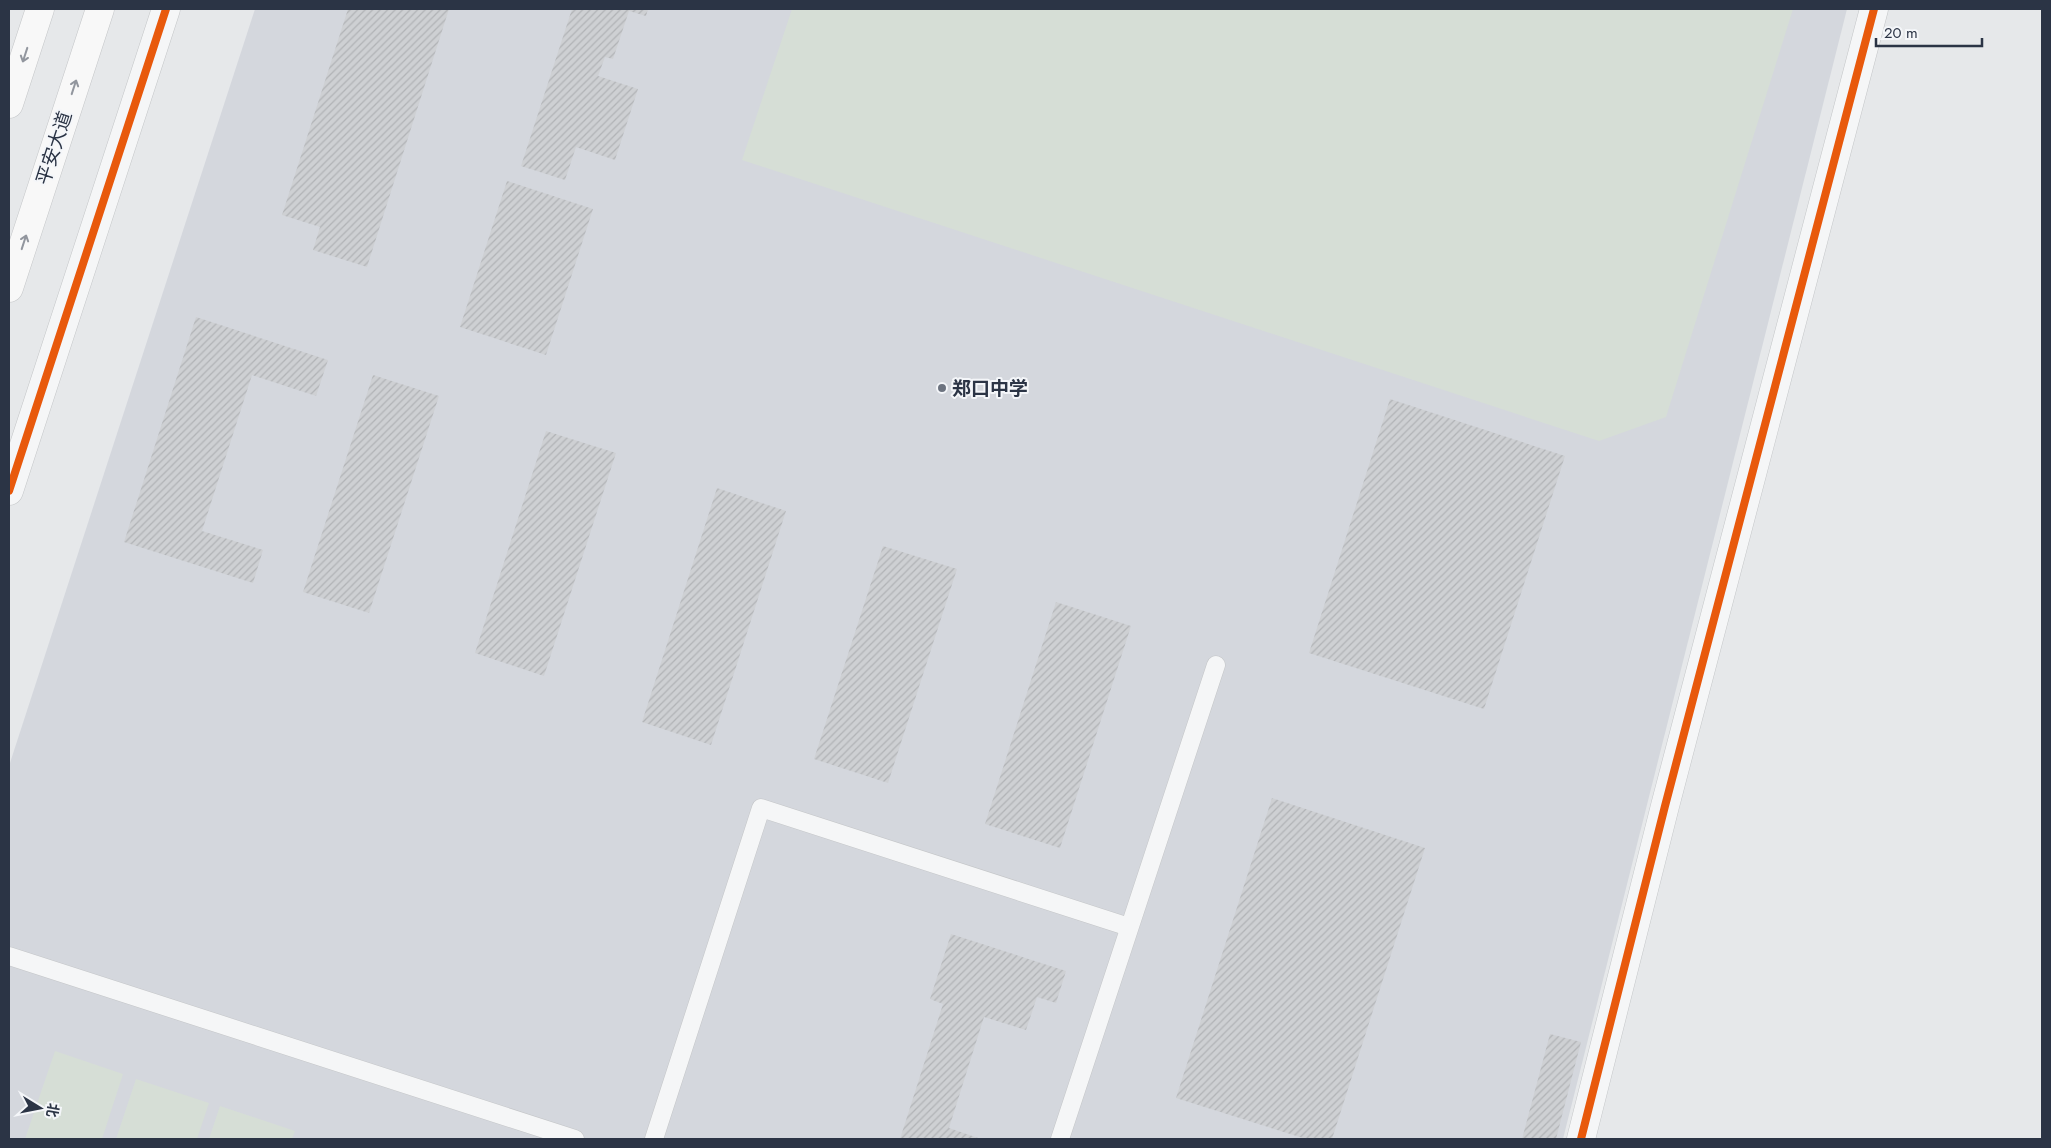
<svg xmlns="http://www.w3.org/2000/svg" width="2051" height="1148" font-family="Jost,'Noto Sans SC',sans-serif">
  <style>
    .built { fill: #d4d7dd }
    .green { fill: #d6ded6 }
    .building { fill: url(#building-hatch) }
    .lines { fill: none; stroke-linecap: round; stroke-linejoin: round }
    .lane-casing { stroke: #c4c6c8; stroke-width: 19 }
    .street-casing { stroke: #c4c6c8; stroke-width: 29 }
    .secondary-casing { stroke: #c4c6c8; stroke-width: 29 }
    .lane { stroke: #f5f6f7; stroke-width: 18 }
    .street { stroke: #f5f6f7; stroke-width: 28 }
    .secondary { stroke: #f8f8f8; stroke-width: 28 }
    .cycleway-casing { stroke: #f4f6f9; stroke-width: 11 }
    .cycleway { stroke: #e8590c; stroke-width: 8 }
    .oneway { stroke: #92969e }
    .poi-dot { fill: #6c737f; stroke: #f4f6f9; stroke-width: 2 }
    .labels { text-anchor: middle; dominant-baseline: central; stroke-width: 4; stroke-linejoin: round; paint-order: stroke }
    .street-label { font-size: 19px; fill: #2b3445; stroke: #f4f6f9 }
    .poi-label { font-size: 19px; font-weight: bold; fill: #2b3445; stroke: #f4f6f9; text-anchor: start }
  </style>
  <defs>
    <pattern id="building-hatch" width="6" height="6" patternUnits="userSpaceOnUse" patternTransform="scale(1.25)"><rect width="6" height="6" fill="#ced0d3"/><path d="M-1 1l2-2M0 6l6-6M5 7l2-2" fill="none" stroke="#b1b3b6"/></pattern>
  </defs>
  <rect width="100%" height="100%" fill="#e6e8ea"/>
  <path class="built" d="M 255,9 L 1847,9 L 1563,1139 L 9,1139 L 9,766 Z"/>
  <path class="green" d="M 792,9 L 1793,9 L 1666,417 L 1599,441 L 742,160 Z
    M 55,1051 L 123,1074 L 102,1139 L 25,1139 Z
    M 136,1079 L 209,1103 L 197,1139 L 116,1139 Z
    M 220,1106 L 295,1131 L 292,1139 L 209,1139 Z"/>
  <path class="building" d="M 348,9 L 449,9 L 367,267 L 313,250 L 320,227 L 282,215 Z
    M 572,9 L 648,9 L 646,16 L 629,11 L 613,59 L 605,57 L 598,76 L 638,89 L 615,160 L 576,147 L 565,180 L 521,166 Z
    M 507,181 L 593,209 L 546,355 L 460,327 Z
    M 196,317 L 328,360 L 316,396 L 252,375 L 202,531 L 263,550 L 253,583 L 124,542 Z
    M 373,375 L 439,396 L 369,613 L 303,592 Z
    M 1390,399 L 1565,456 L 1484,709 L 1309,653 Z
    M 546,431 L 616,453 L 544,676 L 475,653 Z
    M 717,488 L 786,511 L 711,745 L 642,722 Z
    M 883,546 L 957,569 L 888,783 L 814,759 Z
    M 1056,602 L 1131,626 L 1060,848 L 985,824 Z
    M 1272,798 L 1425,848 L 1332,1139 L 1306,1139 L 1176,1098 Z
    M 951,934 L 1066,971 L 1056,1003 L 1037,997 L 1026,1030 L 984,1017 L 949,1128 L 981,1139 L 900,1139 L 943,1004 L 930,999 Z
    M 1550,1034 L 1581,1042 L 1556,1139 L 1522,1139 Z"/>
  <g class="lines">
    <g class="lane-casing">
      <path id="lane" d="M 9,956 L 575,1139
        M 654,1139 L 761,808 L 1129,927
        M 1060,1139 L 1216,665"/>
    </g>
    <g class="street-casing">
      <path id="street" d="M 9,491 L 166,9
        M 1581,1139 L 1665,806 L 1874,9"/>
    </g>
    <g class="secondary-casing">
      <path id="secondary" d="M 9,104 L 40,9
        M 9,288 L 100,9"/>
    </g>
    <use href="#lane" class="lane"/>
    <use href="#street" class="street"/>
    <use href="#secondary" class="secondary"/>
    <g class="cycleway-casing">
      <path id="cycleway" d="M 9,491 L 166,9
        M 1581,1139 L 1665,806 L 1874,9"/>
    </g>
    <use href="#cycleway" class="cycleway"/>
  </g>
  <defs><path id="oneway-shaft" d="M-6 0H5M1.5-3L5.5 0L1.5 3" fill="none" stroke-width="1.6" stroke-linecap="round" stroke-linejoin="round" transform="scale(1.25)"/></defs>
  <g class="oneway">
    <use href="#oneway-shaft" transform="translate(25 55) rotate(108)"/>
    <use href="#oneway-shaft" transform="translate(74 87) rotate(-72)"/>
    <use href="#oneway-shaft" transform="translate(24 242) rotate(-72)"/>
  </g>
  <circle class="poi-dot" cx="942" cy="388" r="5"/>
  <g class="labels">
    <g class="street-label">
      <text transform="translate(54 148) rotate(-72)">平安大道</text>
    </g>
    <g class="poi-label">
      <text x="952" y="388">郑口中学</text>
    </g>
  </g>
  <rect width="2051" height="1148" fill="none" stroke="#2b3445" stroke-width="20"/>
  <g transform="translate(40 1108) rotate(100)" stroke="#f4f6f9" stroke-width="4" paint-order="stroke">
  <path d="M0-4L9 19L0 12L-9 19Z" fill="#2b3445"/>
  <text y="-8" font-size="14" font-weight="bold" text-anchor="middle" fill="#2b3445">北</text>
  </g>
  <path d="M1876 38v8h106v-8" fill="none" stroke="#2b3445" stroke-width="2.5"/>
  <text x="1884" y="38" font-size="15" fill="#2b3445" stroke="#f4f6f9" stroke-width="4" paint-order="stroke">20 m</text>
</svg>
